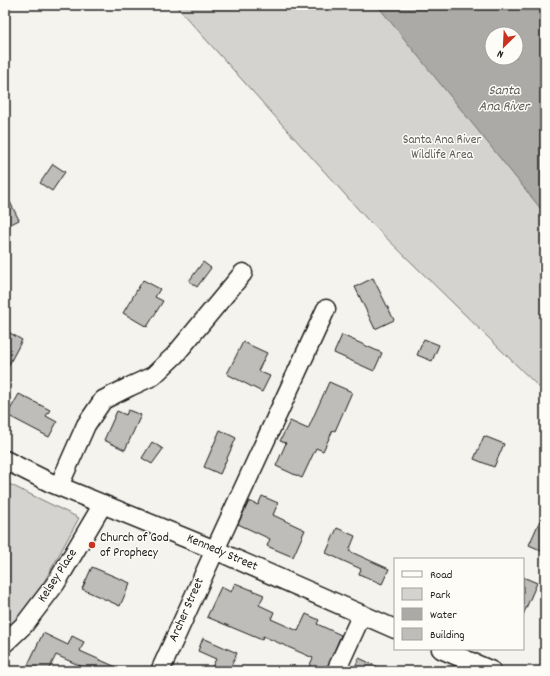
<svg xmlns="http://www.w3.org/2000/svg" width="550" height="676" font-family="Dekko,sans-serif">
  <style>
    .green { fill: #d4d3cf; stroke: #787876; fill-rule: evenodd }
    .water { fill: #abaaa6; stroke: #72716f; fill-rule: evenodd }
    .building { fill: #bebdba; stroke: #1c1c1c }
    .lines { fill: none; stroke-linecap: round; stroke-linejoin: round }
    .minor-casing { stroke: #1c1c1c; stroke-width: 21 }
    .minor { stroke: #fdfcf7; stroke-width: 18 }
    .poi-dot { fill: #c8321e; stroke: #fdfcf7; stroke-width: 1.5 }
    .labels { text-anchor: middle; dominant-baseline: central; stroke-width: 3; stroke-linejoin: round; paint-order: stroke }
    .park-label { font-size: 13px; fill: #5c5c5b; stroke: #fdfcf7 }
    .poi-label { font-size: 13px; fill: #1c1c1c; stroke: #fdfcf7; text-anchor: start }
    .street-label { font-size: 13px; fill: #1c1c1c; stroke: #fdfcf7 }
    .water-label { font-size: 14px; font-style: italic; fill: #5c5c5a; stroke: #fdfcf7 }
  </style>
  <rect width="100%" height="100%" fill="#f4f3ee"/>
  <filter id="ink" filterUnits="userSpaceOnUse"><feTurbulence type="fractalNoise" baseFrequency=".025" numOctaves="2"/><feDisplacementMap in="SourceGraphic" scale="8" xChannelSelector="R" yChannelSelector="G"/><feConvolveMatrix kernelMatrix="1 2 1 2 8 2 1 2 1" color-interpolation-filters="sRGB"/></filter>
  <g filter="url(#ink)">
    <path class="green" d="M 175,5 L 545,5 L 545,393 L 366,218 ZM 492,34 L 516,34 L 516,58 L 492,58 Z
      M 5,482 L 79,518 L 42,586 L 27,609 L 5,630 Z"/>
    <path class="water" d="M 377,5 L 545,5 L 545,214 ZM 492,34 L 516,34 L 516,58 L 492,58 Z"/>
    <path class="building" d="M 53,164 L 65,172 L 52,191 L 40,183 Z
      M 5,192 L 19,220 L 5,227 Z
      M 203,262 L 211,268 L 197,287 L 189,281 Z
      M 373,278 L 394,320 L 375,329 L 355,287 Z
      M 143,280 L 160,289 L 155,297 L 163,301 L 147,327 L 123,313 Z
      M 5,330 L 22,340 L 5,372 Z
      M 342,335 L 382,353 L 374,371 L 334,353 Z
      M 424,339 L 439,345 L 432,361 L 417,355 Z
      M 243,342 L 267,353 L 258,371 L 270,376 L 262,392 L 227,374 Z
      M 329,382 L 352,392 L 335,431 L 333,430 L 323,451 L 316,448 L 302,478 L 276,466 L 286,443 L 280,441 L 290,421 L 308,429 Z
      M 19,394 L 50,410 L 46,416 L 57,422 L 49,437 L 7,415 Z
      M 128,410 L 141,415 L 125,450 L 104,440 L 117,411 L 126,415 Z
      M 220,430 L 236,438 L 220,474 L 204,467 Z
      M 484,436 L 504,444 L 494,467 L 474,459 Z
      M 152,442 L 163,449 L 152,464 L 142,458 Z
      M 262,496 L 278,503 L 273,515 L 305,530 L 293,557 L 267,546 L 270,539 L 238,524 L 249,501 L 258,505 Z
      M 545,509 L 545,552 L 529,545 Z
      M 337,528 L 355,536 L 349,551 L 389,569 L 382,584 L 359,574 L 361,569 L 326,553 Z
      M 92,567 L 130,583 L 120,606 L 82,589 Z
      M 523,577 L 537,583 L 523,615 Z
      M 235,583 L 264,595 L 259,605 L 274,612 L 271,619 L 298,631 L 306,614 L 319,620 L 317,624 L 341,635 L 326,671 L 307,671 L 313,658 L 263,636 L 262,640 L 207,617 L 221,587 L 231,592 Z
      M 43,633 L 68,645 L 72,636 L 84,642 L 80,651 L 125,671 L 92,671 L 56,655 L 48,671 L 25,671 Z
      M 203,638 L 237,653 L 229,671 L 210,671 L 216,659 L 198,651 Z
      M 359,658 L 387,671 L 353,671 Z"/>
    <g class="lines">
      <g class="minor-casing">
        <path id="minor" d="M 5,460 L 51,483 L 215,550 L 395,629
          M 59,486 L 86,425 L 103,400 L 129,387 L 153,376 L 175,355 L 243,273
          M 5,643 L 24,625 L 56,583 L 103,504
          M 441,649 L 492,671
          M 160,671 L 215,550 L 326,309
          M 336,671 L 362,614"/>
      </g>
      <use href="#minor" class="minor"/>
    </g>
  </g>
  <circle class="poi-dot" cx="92" cy="545" r="4"/>
  <g class="labels">
    <g class="park-label">
      <text x="442" y="140">Santa Ana River<tspan x="442" dy="15">Wildlife Area</tspan></text>
    </g>
    <g class="poi-label">
      <text x="100" y="538">Church of God<tspan x="100" dy="15">of Prophecy</tspan></text>
    </g>
    <g class="street-label">
      <text transform="translate(222 553) rotate(23)">Kennedy Street</text>
      <text transform="translate(58 576) rotate(-57)">Kelsey Place</text>
      <text transform="translate(187 610) rotate(-66)">Archer Street</text>
    </g>
    <g class="water-label">
      <text x="504" y="91">Santa<tspan x="504" dy="16">Ana River</tspan></text>
    </g>
  </g>
  <rect width="550" height="676" fill="none" stroke="#fdfcf7" stroke-width="20"/>
  <rect x="10" y="10" width="530" height="656" fill="none" stroke="#1c1c1c" stroke-width="1.5" filter="url(#ink)"/>
  <rect x="394" y="558" width="130" height="92" fill="#fdfcf7" stroke="#a3a29f"/>
  <rect x="402" y="571" width="20" height="6" fill="#fdfcf7" stroke="#a3a29f"/>
  <text x="430" y="578" font-size="12" fill="#1c1c1c">Road</text>
  <rect x="402" y="588" width="20" height="12" fill="#d4d3cf" stroke="#a3a29f"/>
  <text x="430" y="598" font-size="12" fill="#1c1c1c">Park</text>
  <rect x="402" y="608" width="20" height="12" fill="#abaaa6" stroke="#a3a29f"/>
  <text x="430" y="618" font-size="12" fill="#1c1c1c">Water</text>
  <rect x="402" y="628" width="20" height="12" fill="#bebdba" stroke="#a3a29f"/>
  <text x="430" y="638" font-size="12" fill="#1c1c1c">Building</text>
  <g transform="translate(504 46) rotate(204)"><circle r="19" fill="#fdfcf7" stroke="#a3a29f"/>
  <path d="M0-3L7 15L0 10L-7 15Z" fill="#c8321e"/>
  <text y="-6" font-size="11" font-weight="bold" text-anchor="middle" fill="#1c1c1c">N</text>
  </g>
</svg>
